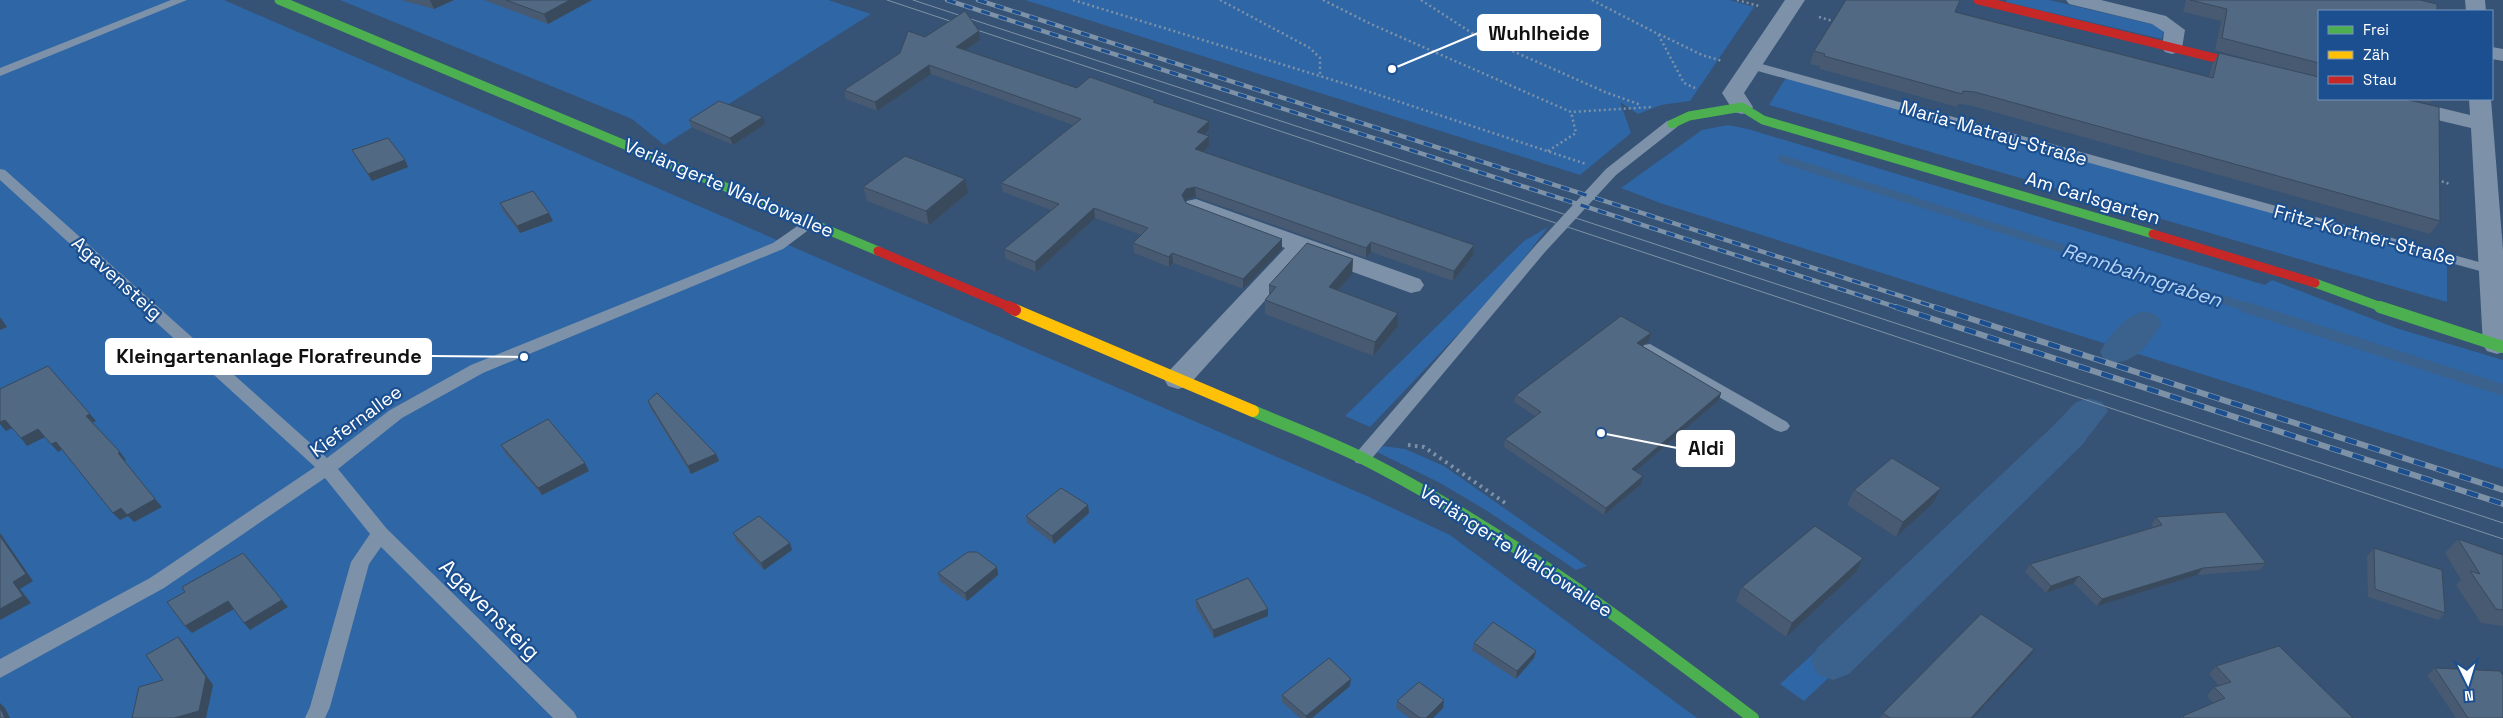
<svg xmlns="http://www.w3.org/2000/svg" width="2503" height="718" font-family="'Space Grotesk',sans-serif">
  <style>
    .green { fill: #2f66a5 }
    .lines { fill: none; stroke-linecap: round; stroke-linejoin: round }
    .stream-far1 { stroke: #3b618d; stroke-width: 8 }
    .stream { stroke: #3b618d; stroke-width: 11 }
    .canal { fill: #3b618d; fill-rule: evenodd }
    .path-far1 { stroke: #7d92a8; stroke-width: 2.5; stroke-dasharray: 2 3; stroke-linecap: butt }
    .path { stroke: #7d92a8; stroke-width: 4; stroke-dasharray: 2.5 4.5; stroke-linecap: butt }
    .lane { fill: #7d92a8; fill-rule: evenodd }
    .street { fill: #7d92a8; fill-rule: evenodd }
    .fast-far1 { stroke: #4caf50; stroke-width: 9 }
    .fast { stroke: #4caf50; stroke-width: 12 }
    .slow { stroke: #ffc107; stroke-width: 12 }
    .jam-far1 { stroke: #c62828; stroke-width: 9 }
    .jam { stroke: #c62828; stroke-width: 12 }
    .tram { stroke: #7e92a7; stroke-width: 1 }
    .rail-far1-casing { stroke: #7e92a7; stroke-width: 4.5 }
    .rail-casing { stroke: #7e92a7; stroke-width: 6 }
    .rail-far1 { stroke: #1b4f8f; stroke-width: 3; stroke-dasharray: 9; stroke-linecap: butt }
    .rail { stroke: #1b4f8f; stroke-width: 4.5; stroke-dasharray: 12; stroke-linecap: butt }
    .wall { fill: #475a72 }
    .shaded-wall { fill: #394a5c }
    .building { fill: #526984; stroke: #394a5c }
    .labels { text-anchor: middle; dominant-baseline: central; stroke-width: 4.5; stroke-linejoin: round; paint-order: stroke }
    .street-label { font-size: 19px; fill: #fff; stroke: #1b4f8f }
    .water-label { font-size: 20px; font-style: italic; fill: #b5d3f5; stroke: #1b4f8f }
    .near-street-label { font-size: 22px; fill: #fff; stroke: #1b4f8f }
    .leader { fill: none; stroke: #fff; stroke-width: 2 }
    .callout-dot { fill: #fff; stroke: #1b4f8f; stroke-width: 2 }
    .callout { fill: #fff; stroke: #fff; stroke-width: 2 }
    .callout-label { font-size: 20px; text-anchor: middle; font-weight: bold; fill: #111 }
  </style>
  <rect width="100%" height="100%" fill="#365274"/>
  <path class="green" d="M 0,0 L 224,0 L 1367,496 L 1450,535 L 1697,718 L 0,718 Z
    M 340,0 L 828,0 L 871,14 L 664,145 L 632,119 Z
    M 1025,0 L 1730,0 L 1754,7 L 1690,101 L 1661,105 L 1638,114 L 1620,102 L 1631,133 L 1580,175 Z
    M 2007,0 L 2049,0 L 2164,27 L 2162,39 L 2006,2 Z
    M 1787,76 L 2447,261 L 2447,302 L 1769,105 Z
    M 1728,125 L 1748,129 L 2265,285 L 2272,280 L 2396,328 L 2503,360 L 2503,469 L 1660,203 L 1621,188 L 1702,130 Z
    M 1548,227 L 1500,290 L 1370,427 L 1345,416 L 1524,241 Z
    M 2060,429 L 2084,437 L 1804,701 L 1780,684 Z
    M 1383,446 L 1405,449 L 1444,466 L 1587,566 L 1576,570 L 1484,509 L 1440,483 L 1377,452 Z"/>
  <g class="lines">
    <path class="stream-far1" d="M 1782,159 L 2249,308"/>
    <path class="stream" d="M 2245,307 L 2503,390"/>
    <path class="canal" d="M 2144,311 L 2156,315 L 2162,323 C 2148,345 2133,368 2105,361 L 2100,352 C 2110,335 2125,316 2144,311 Z
      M 2089,398 L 2102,402 L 2108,411 L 2082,445 L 1849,674 L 1833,680 L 1817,674 L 1811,661 L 1817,648 L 2054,425 L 2076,402 Z"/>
    <path class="path-far1" d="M 1073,0 L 1349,85 L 1586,164
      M 1220,0 L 1310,48 L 1320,58 L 1320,77
      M 1323,0 L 1373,25 L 1571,112 L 1652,107
      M 1421,0 L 1472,33 L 1605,92 L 1641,105
      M 1592,0 L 1658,34 L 1684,83 L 1695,88
      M 1737,0 L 1759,6
      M 1819,17 L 1836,22
      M 1659,34 L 1702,55 L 1722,61
      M 1548,151 L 1576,133 L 1571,112
      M 2437,180 L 2450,184"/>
    <path class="path" d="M 1408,445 L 1424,447 L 1508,505"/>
    <path class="lane" d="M 171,0 L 187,0 L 0,76 L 0,68 Z
      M 1751,61 L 2497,267 L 2500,270 L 2497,273 L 2487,273 L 1747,68 L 1745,65 Z
      M 1672,120 L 1679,124 L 1677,127 L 1616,175 L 1545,252 L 1368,463 L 1362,464 L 1356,463 L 1353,458 L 1356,453 L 1535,246 L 1606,169 L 1667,121 Z
      M 0,169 L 5,170 L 327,458 L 390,410 L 471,365 L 773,243 L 806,220 L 811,219 L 818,223 L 783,249 L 483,373 L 402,418 L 338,469 L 387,529 L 574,712 L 577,718 L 553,718 L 381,547 L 369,564 L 330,707 L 325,718 L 305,718 L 310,707 L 351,562 L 370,534 L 325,478 L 164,588 L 0,678 L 0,659 L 150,578 L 315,467 L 0,180 Z
      M 1650,344 L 1787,422 L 1790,426 L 1787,430 L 1781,432 L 1775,430 L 1644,353 L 1642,349 L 1644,345 Z"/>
    <path class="street" d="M 1785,0 L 1805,0 L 1744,93 L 1753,107 L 1750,112 L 1742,114 L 1734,112 L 1722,93 Z
      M 2066,0 L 2101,0 L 2166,16 L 2185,30 L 2182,48 L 2179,52 L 2172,54 L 2165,52 L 2162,48 L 2164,32 L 2152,24 L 2069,4 Z
      M 2465,0 L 2485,0 L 2486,11 L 2466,11 Z
      M 2492,47 L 2503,49 L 2503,61 L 2492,59 Z
      M 2367,99 L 2404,99 L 2470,115 L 2469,99 L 2491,99 L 2503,250 L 2503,352 L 2497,354 L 2487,351 L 2483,345 L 2471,128 L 2370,104 Z
      M 1196,199 L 1420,279 L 1424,285 L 1420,291 L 1411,293 L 1306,255 L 1188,386 L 1178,389 L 1168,386 L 1164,379 L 1168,372 L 1285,248 L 1187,211 L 1184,206 L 1187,201 Z"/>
    <path class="fast-far1" d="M 279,0 L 878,251
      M 2231,62 L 2319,84
      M 1672,124 L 1689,116 L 1742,107 L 1763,120 L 2153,234
      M 2315,283 L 2384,308"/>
    <path class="fast" d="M 2380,307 L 2503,347
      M 1253,411 C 1290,427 1328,441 1364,459 C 1503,530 1629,624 1753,718"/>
    <path class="slow" d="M 1015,310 L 1253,411"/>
    <path class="jam-far1" d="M 1978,0 L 2231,62
      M 2153,234 L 2315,283
      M 878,251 L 1012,308"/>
    <path class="jam" d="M 1009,307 L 1015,310"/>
    <path class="tram" d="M 887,0 L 2503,539
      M 913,0 L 2503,523"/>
    <g class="rail-far1-casing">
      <path id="rail-far1" d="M 947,0 L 1899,308
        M 978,0 L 1938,308"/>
    </g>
    <g class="rail-casing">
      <path id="rail" d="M 1896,307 L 2503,504
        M 1934,307 L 2503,490"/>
    </g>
    <use href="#rail-far1" class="rail-far1"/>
    <use href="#rail" class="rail"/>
  </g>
  <path class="wall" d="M 401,0 L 454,0 L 434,9 Z
    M 484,0 L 592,0 L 548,24 Z
    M 1846,0 L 1961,0 L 1955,12 L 2209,77 L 2212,65 L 2219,53 L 2288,70 L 2215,50 L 2221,21 L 2183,12 L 2186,0 L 2420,0 L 2319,11 L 2319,99 L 2440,221 L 2430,234 L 1969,105 L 1958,104 L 1957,107 L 1820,69 L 1820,66 L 1810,64 L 1814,51 Z
    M 979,31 L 980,40 L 966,50 L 1077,88 L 1156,103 L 1209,121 L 1209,130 L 1204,135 L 1209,146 L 1203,152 L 1474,245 L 1473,255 L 1453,281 L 1371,252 L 1366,258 L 1196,197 L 1187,199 L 1185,201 L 1186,203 L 1282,249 L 1243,289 L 1173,263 L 1169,267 L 1134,253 L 1133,243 L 1141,235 L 1095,218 L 1036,272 L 1006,259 L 1004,249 L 1051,210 L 1003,192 L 1001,183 L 1073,125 L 931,74 L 877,111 L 846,99 L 844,90 L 925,37 Z
    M 2411,99 L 2433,99 L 2430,103 Z
    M 689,120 L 765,124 L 733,145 L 691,127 Z
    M 352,150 L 405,160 L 408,167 L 372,181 L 356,157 Z
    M 863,187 L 968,193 L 929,225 L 867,201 Z
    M 500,203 L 553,221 L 520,233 L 503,211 Z
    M 1353,259 L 1352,274 L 1338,290 L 1397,327 L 1373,356 L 1265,314 L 1265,300 L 1269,295 L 1269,285 Z
    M 1651,333 L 1649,341 L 1642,346 L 1721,393 L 1719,400 L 1636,471 L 1641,484 L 1604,515 L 1504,447 L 1505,439 L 1535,416 L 1514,402 L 1516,395 Z
    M 648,401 L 716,454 L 719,461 L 691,474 L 651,409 Z
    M 501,445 L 589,471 L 542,495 L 505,453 Z
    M 1854,490 L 1933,503 L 1896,537 L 1847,505 Z
    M 1088,505 L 1089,513 L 1054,544 L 1027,523 L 1026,516 Z
    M 2156,517 L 2266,563 L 2260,570 L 2197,575 L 2097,606 L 2074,583 L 2046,593 L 2025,572 L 2030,564 L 2153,527 L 2151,525 Z
    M 733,533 L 792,550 L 764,570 L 736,541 Z
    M 2458,539 L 2503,555 L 2503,626 L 2481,623 L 2456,585 L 2461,580 L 2445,553 Z
    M 2374,548 L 2445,613 L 2438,620 L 2368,597 L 2367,556 Z
    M 997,567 L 998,575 L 967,601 L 940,581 L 938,573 Z
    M 1856,572 L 1786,637 L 1736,601 L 1742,587 Z
    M 1196,600 L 1268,616 L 1214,638 L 1196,607 Z
    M 1474,643 L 1536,651 L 1534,658 L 1516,679 L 1472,650 Z
    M 2029,657 L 1973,718 L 1880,718 L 1883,713 Z
    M 2216,666 L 2353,718 L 2181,718 L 2183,716 L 2213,703 L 2207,696 L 2214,687 L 2219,686 L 2209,674 Z
    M 2435,668 L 2503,718 L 2456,718 L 2427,675 Z
    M 1350,686 L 1312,718 L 1300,718 L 1282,702 L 1282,695 Z
    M 1397,701 L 1443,708 L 1433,718 L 1409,718 L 1396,708 Z"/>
  <path class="shaded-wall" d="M 430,0 L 454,0 L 434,9 Z
    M 570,0 L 592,0 L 548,24 L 544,14 Z
    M 979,31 L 980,40 L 957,56 L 956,47 Z
    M 929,65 L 931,74 L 877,111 L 875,102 Z
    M 763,117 L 765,124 L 733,145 L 730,138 Z
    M 1209,121 L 1209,130 L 1197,141 L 1197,132 Z
    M 1209,136 L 1209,146 L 1196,159 L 1195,149 Z
    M 405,160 L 408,167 L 372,181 L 368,174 Z
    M 965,179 L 968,193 L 929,225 L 926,211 Z
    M 1195,187 L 1196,197 L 1187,199 L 1182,205 L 1182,195 L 1186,189 Z
    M 1094,208 L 1095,218 L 1036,272 L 1035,262 Z
    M 549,213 L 553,221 L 520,233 L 517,226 Z
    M 1282,239 L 1282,249 L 1243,289 L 1243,279 Z
    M 1371,242 L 1371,252 L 1366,258 L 1366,248 Z
    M 1474,245 L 1473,255 L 1453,281 L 1454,271 Z
    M 1172,253 L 1173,263 L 1169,267 L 1169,257 Z
    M 1353,259 L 1352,274 L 1328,301 L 1329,287 Z
    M 1398,313 L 1397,327 L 1373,356 L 1375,342 Z
    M 0,317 L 7,327 L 0,330 Z
    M 1651,333 L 1649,341 L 1635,351 L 1637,343 Z
    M 1721,393 L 1719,400 L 1630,476 L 1632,469 Z
    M 90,414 L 96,421 L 92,423 L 86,416 Z
    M 5,420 L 12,428 L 6,431 L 0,424 L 0,422 Z
    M 38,429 L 45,437 L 27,446 L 21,438 Z
    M 56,442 L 63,449 L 58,452 L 51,444 Z
    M 120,452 L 126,460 L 124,461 L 118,453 Z
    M 716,454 L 719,461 L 691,474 L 688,466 Z
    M 585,463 L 589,471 L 542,495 L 538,488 Z
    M 1643,476 L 1641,484 L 1604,515 L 1606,508 Z
    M 1941,488 L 1933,503 L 1896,537 L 1903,522 Z
    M 155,499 L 162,507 L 134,522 L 127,515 Z
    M 1088,505 L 1089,513 L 1054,544 L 1052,536 Z
    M 121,508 L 128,516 L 120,520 L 113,513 Z
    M 0,533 L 33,581 L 20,589 L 31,603 L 0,620 L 0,609 L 13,582 L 0,536 Z
    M 790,543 L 792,550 L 764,570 L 761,563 Z
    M 1863,558 L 1856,572 L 1786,637 L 1792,623 Z
    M 997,567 L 998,575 L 967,601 L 965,593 Z
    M 2203,568 L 2197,575 L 2097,606 L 2102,599 Z
    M 2079,576 L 2074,583 L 2046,593 L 2051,586 Z
    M 282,600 L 288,607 L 250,630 L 244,623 Z
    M 228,601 L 234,609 L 192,633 L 185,626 Z
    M 1268,609 L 1268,616 L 1214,638 L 1213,630 Z
    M 178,637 L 184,644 L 213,685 L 206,718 L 174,718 Z
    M 2034,649 L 2029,657 L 1973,718 L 1971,718 Z
    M 1536,651 L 1534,658 L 1516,679 L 1517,671 Z
    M 1351,679 L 1350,686 L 1312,718 L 1306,718 L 1306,716 Z
    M 1444,700 L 1443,708 L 1433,718 L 1426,718 Z
    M 0,703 L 5,708 L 10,718 L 5,718 L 0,707 Z"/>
  <path class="building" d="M 506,0 L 570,0 L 544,14 Z
    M 1846,0 L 1960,0 L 1955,12 L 2213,78 L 2219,53 L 2319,77 L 2319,99 L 2404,99 L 2439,107 L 2440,221 L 1975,92 L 1963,91 L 1962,94 L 1824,56 L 1825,54 L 1814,51 Z
    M 2190,0 L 2420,0 L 2437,4 L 2437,11 L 2319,11 L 2319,63 L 2222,38 L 2227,9 Z
    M 965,11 L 979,31 L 956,47 L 1077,88 L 1090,77 L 1155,100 L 1153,102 L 1209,121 L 1197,132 L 1209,136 L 1195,149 L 1474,245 L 1454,271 L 1371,242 L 1366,248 L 1195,187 L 1186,189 L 1182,195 L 1186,203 L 1282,239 L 1243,279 L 1172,253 L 1169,257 L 1133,243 L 1148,228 L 1094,208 L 1035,262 L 1004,249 L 1059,204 L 1001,183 L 1081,119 L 929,65 L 875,102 L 844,90 L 900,53 L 908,31 L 925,37 Z
    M 719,101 L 763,117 L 730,138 L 689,120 Z
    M 388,138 L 405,160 L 368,174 L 352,150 Z
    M 905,156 L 965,179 L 926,211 L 863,187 Z
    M 533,191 L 549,213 L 517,226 L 500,203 Z
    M 1307,243 L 1353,259 L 1329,287 L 1398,313 L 1375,342 L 1265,300 L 1276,287 L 1269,285 Z
    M 1621,316 L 1651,333 L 1637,343 L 1721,393 L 1632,469 L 1643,476 L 1606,508 L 1505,439 L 1541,412 L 1516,395 Z
    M 48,366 L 90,414 L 86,416 L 120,452 L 118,453 L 155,499 L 127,515 L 121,508 L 113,513 L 56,442 L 51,444 L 38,429 L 21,438 L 5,420 L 0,422 L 0,389 Z
    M 657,393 L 716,454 L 688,466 L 648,401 Z
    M 548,419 L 585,463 L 538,488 L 501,445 Z
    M 1892,458 L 1941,488 L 1903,522 L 1854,490 Z
    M 1061,488 L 1088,505 L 1052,536 L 1026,516 Z
    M 2225,512 L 2266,563 L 2203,568 L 2102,599 L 2079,576 L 2051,586 L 2030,564 L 2162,525 L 2156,517 Z
    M 759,516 L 790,543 L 761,563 L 733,533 Z
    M 1815,526 L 1863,558 L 1792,623 L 1742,587 Z
    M 0,536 L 26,574 L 13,582 L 23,596 L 0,609 Z
    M 2458,539 L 2503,555 L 2503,610 L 2496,609 L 2470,571 L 2480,574 Z
    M 2374,548 L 2442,570 L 2445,613 L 2375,589 Z
    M 968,552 L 977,552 L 997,567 L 965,593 L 938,573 Z
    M 243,553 L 282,600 L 244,623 L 228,601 L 185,626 L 167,602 L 185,592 L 182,587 Z
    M 1248,578 L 1268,609 L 1213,630 L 1196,600 Z
    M 1981,614 L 2034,649 L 1971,718 L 1890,718 L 1883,713 Z
    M 1493,622 L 1536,651 L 1517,671 L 1474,643 Z
    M 178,637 L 206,677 L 199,711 L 174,718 L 132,718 L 139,687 L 163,680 L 146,655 Z
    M 2279,646 L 2353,718 L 2184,718 L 2183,716 L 2225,698 L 2214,687 L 2231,682 L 2216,666 Z
    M 1329,658 L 1351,679 L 1306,716 L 1282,695 Z
    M 2435,668 L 2500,671 L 2503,675 L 2503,718 L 2468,718 Z
    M 1419,682 L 1444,700 L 1426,718 L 1420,718 L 1397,701 Z
    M 0,707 L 5,718 L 0,718 Z"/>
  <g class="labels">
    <g class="street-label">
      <text transform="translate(1994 133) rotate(16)">Maria-Matray-Straße</text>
      <text transform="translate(729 188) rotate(23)">Verlängerte Waldowallee</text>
      <text transform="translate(2093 198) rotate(17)">Am Carlsgarten</text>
      <text transform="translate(2365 235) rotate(15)">Fritz-Kortner-Straße</text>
      <text transform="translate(117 278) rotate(42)">Agavensteig</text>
      <text transform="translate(356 421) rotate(-36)">Kiefernallee</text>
      <text transform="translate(1516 551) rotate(33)">Verlängerte Waldowallee</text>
    </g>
    <g class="water-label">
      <text transform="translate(2142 275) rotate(18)">Rennbahngraben</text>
    </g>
    <g class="near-street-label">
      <text transform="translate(490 609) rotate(45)">Agavensteig</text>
    </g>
  </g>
  <path class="leader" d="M1392 69L1478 33M524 357L431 356M1601 433L1677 448"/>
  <g class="callout-dot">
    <circle cx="1392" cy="69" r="5"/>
    <circle cx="524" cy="357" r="5"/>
    <circle cx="1601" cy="433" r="5"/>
  </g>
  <g class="callout">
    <rect x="1478" y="15" width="122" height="35" rx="5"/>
    <rect x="106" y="339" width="325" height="35" rx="5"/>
    <rect x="1677" y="431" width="57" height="35" rx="5"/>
  </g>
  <g class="callout-label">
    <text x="1539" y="40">Wuhlheide</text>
    <text x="269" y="363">Kleingartenanlage Florafreunde</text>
    <text x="1706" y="455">Aldi</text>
  </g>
  <rect x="2318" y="10" width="175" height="90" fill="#1b4f8f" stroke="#7695bc"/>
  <rect x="2328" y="26" width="25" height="8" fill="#4caf50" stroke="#7695bc"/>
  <text x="2363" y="35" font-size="15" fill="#ffffff">Frei</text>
  <rect x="2328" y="51" width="25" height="8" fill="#ffc107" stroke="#7695bc"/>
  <text x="2363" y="60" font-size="15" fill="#ffffff">Zäh</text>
  <rect x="2328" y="76" width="25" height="8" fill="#c62828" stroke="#7695bc"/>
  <text x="2363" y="85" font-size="15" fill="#ffffff">Stau</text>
  <g transform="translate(2468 683) rotate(175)" stroke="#1b4f8f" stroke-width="4" paint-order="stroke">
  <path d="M0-4L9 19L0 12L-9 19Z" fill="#ffffff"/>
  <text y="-8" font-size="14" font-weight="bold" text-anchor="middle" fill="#ffffff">N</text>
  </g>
</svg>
